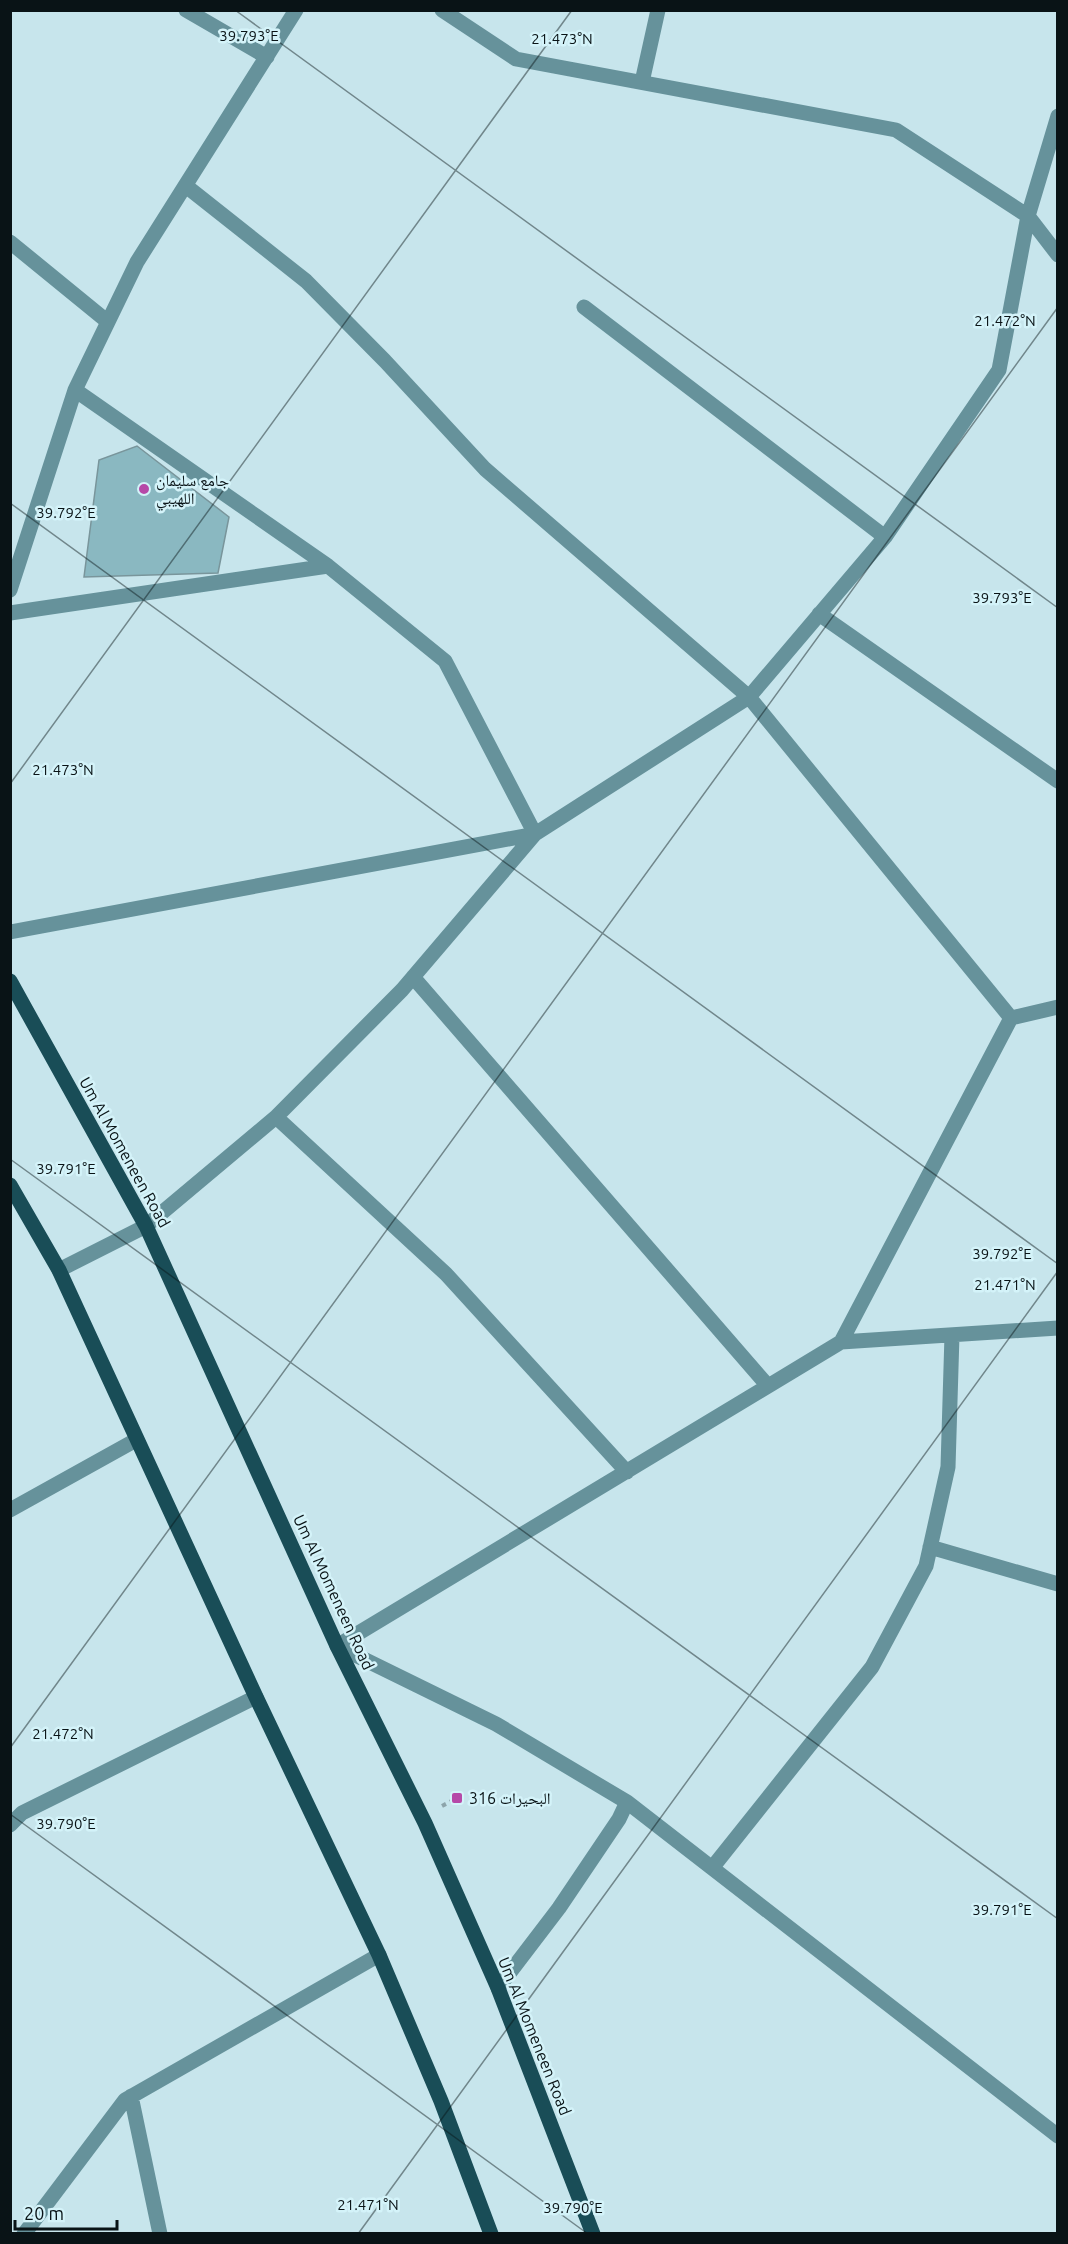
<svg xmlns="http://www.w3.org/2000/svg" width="1068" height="2244" font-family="Ubuntu,'Noto Naskh Arabic',sans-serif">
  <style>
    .building { fill: #8ab8c1; stroke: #79959b; stroke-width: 1.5 }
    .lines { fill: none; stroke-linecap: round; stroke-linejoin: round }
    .path { stroke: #8da4aa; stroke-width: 4; stroke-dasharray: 4.5 4.5; stroke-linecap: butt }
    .minor { stroke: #66929b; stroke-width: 15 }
    .major { stroke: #194d57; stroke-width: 15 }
    .ticks { fill: none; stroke: #091316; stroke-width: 1.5; stroke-opacity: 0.45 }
    .poi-dot { fill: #b649a8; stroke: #d4f3f9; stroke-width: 2 }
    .labels { text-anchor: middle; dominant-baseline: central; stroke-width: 5; stroke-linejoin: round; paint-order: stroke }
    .poi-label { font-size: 16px; fill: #091316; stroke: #d4f3f9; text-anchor: start }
    .street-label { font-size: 16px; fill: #091316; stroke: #d4f3f9 }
    .ticks-label { font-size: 15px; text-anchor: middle; fill: #091316; stroke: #d4f3f9; stroke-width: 5; stroke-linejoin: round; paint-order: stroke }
  </style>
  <rect width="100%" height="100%" fill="#c7e5ec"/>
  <path class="building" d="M 137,446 L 229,517 L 218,573 L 84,577 L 99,460 Z"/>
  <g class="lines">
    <path class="path" d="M 442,1806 L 457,1798"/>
    <path class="minor" d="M 186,10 L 267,57
      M 442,10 L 516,59 L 896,130 L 1028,216 L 1058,255
      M 642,82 L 658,10
      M 186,186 L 306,281 L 385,361 L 485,469 L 749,697 L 1011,1018
      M 10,242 L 108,322
      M 584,307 L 885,537
      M 10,590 L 75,390 L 137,262 L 296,10
      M 10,613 L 328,566
      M 819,614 L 1058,781
      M 10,932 L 535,834 L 749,697 L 885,537 L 999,370 L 1028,216 L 1058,116
      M 413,977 L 768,1386
      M 276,1117 L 446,1274 L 627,1472
      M 59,1270 L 146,1226 L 276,1117 L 402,990 L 535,834 L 445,661 L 328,566 L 75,390
      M 841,1342 L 1011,1018 L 1058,1007
      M 10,1510 L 136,1440
      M 930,1547 L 1058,1584
      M 337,1646 L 496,1724 L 627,1802 L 1058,2136
      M 337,1646 L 841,1342 L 1058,1328
      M 10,1825 L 22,1813 L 256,1697
      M 712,1868 L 872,1667 L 926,1566 L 948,1467 L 952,1335
      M 498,1988 L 559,1908 L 619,1819 L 627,1802
      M 131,2096 L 160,2234
      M 24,2234 L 125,2100 L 379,1955"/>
    <path class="major" d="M 10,981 L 146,1226 L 337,1646 L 425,1823 L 498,1988 L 593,2234
      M 10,1185 L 59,1270 L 256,1697 L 379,1955 L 441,2101 L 491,2234"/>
  </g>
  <path class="ticks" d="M 235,10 L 1058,608M 10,503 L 1058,1264M 10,784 L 572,10M 10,1159 L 1058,1919M 10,1748 L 1058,307M 10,1814 L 588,2234M 358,2234 L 1058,1271"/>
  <g class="poi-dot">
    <circle cx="144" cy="489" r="6"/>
    <rect x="451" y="1792" width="12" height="12" rx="3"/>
  </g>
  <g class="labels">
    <g class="poi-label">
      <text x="156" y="480">جامع سليمان<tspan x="156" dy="18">اللهيبي</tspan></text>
      <text x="469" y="1798">البحيرات 316</text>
    </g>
    <g class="street-label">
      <text transform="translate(125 1152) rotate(61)">Um Al Momeneen Road</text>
      <text transform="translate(334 1592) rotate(65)">Um Al Momeneen Road</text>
      <text transform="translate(535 2036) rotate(68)">Um Al Momeneen Road</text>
    </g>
  </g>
  <g class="ticks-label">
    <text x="249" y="41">39.793°E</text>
    <text x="562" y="44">21.473°N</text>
    <text x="1005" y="326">21.472°N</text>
    <text x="66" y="518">39.792°E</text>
    <text x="1002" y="603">39.793°E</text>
    <text x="63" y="775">21.473°N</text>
    <text x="66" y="1174">39.791°E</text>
    <text x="1002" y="1259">39.792°E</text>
    <text x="1005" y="1290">21.471°N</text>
    <text x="63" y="1739">21.472°N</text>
    <text x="66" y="1829">39.790°E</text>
    <text x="1002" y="1915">39.791°E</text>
    <text x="368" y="2210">21.471°N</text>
    <text x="573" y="2213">39.790°E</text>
  </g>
  <rect width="1068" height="2244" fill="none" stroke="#091316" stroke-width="24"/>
  <path d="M15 2220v9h102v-9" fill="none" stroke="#091316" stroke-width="3"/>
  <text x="24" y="2220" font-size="18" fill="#091316" stroke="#d4f3f9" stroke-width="4.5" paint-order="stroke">20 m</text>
</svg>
